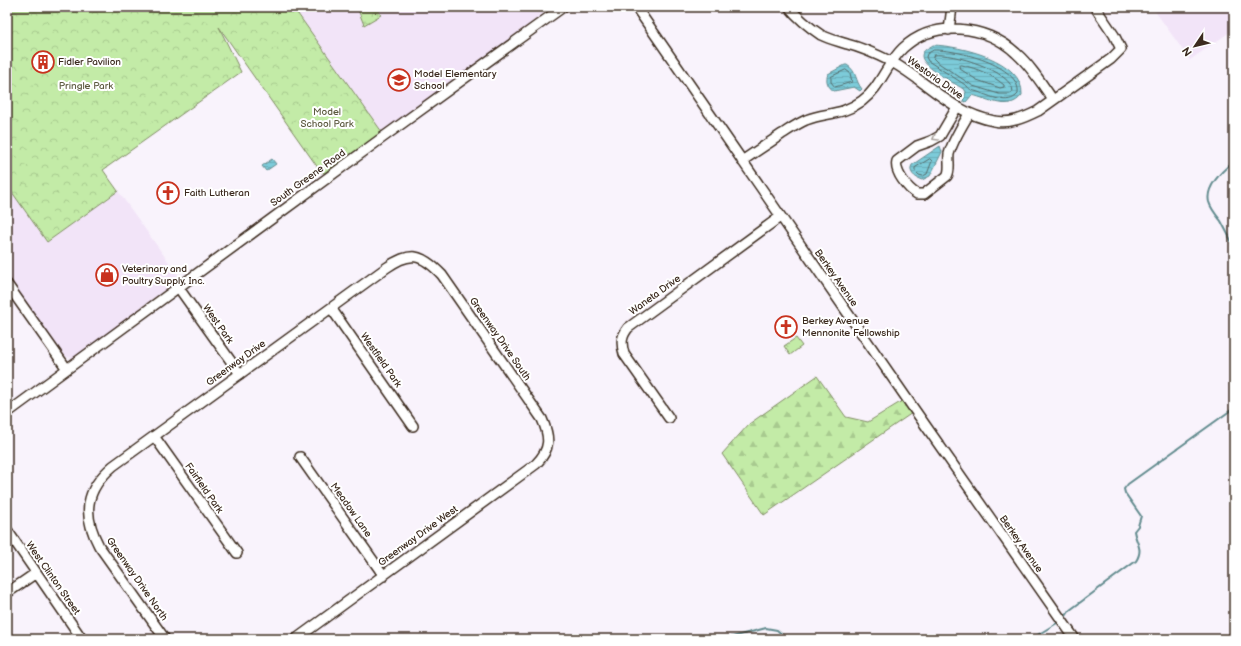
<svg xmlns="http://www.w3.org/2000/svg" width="1241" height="646" font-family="'Balsamiq Sans',sans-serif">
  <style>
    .built { fill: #f2e4f8 }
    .forest { fill: url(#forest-firs); stroke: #7f8a62 }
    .park { fill: url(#park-crowns); stroke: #7f8a62 }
    .water { fill: url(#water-rules); stroke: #628b8e }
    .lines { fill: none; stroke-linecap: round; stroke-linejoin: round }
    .shore { stroke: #556a69; stroke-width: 1 }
    .stream { stroke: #628b8e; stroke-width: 2 }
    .minor-casing { stroke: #3b2a1e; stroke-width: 12 }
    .minor { stroke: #fff; stroke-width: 9 }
    .oneway { stroke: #a79f9a }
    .labels { text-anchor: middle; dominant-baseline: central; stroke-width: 4; stroke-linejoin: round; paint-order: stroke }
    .poi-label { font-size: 10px; fill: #3b2a1e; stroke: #fff; text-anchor: start }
    .street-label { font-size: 10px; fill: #3b2a1e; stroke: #fff }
    .park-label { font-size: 10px; fill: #5d5a40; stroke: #fff }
  </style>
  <defs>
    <pattern id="forest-firs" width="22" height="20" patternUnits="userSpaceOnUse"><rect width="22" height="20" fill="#c3eba7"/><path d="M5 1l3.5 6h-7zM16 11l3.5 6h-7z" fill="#a8ca8f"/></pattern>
    <pattern id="park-crowns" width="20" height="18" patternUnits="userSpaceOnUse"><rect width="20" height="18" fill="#c3eba7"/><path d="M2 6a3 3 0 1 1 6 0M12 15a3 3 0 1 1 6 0" fill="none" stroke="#a8ca8f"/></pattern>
    <pattern id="water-rules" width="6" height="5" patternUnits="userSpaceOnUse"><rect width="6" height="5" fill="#7ccbd9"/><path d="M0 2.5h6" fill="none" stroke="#6caeba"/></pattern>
  </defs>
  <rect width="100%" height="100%" fill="#f9f3fc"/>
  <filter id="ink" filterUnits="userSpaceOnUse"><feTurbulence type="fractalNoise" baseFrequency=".025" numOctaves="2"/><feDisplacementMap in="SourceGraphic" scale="8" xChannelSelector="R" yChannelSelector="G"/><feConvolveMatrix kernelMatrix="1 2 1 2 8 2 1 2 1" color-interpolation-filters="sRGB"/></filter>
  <g filter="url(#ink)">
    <path class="built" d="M 293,7 L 551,7 L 523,29 L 382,132 Z
      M 1152,7 L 1234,7 L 1234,29 L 1190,60 Z
      M 7,185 L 47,242 L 118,191 L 180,278 L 77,356 L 74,358 L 67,357 L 64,355 L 7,275 Z"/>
    <path class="forest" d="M 817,376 L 846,417 L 868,422 L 902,401 L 912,413 L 764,515 L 722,454 L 749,424 Z"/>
    <path class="park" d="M 7,7 L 293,7 L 382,132 L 324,173 L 321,172 L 219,27 L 241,72 L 103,170 L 118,191 L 47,242 L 7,185 Z
      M 357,7 L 376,7 L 381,15 L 364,25 Z
      M 796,338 L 802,346 L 790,355 L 784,346 Z"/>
    <path class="water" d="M 933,45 C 960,46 1024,60 1022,95 C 1009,112 989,99 972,95 L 966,102 L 963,101 L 966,92 L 965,90 C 956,84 922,67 922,56 C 922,50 929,48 933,45 Z
      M 845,65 L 847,65 C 857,71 855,81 862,89 L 860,91 L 854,87 L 834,91 C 828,87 825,81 828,74 Z
      M 940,146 L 942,152 L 930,176 L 922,180 C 915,178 908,172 912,165 Z
      M 272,159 L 276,164 L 266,171 L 262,166 Z"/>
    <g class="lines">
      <path class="shore" d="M 934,50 C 955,49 1022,65 1018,94 C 1008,106 990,96 978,92 C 972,90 971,91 967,86 L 928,61 L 926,57 L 927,54 Z
        M 934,55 C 951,52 1013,71 1013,92 L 1010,94 L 999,94 L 973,86 L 937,62 L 933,58 Z
        M 962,65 C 978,69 991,74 1004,85 L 1004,87 L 1000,88 L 977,80 L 960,69 L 959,66 Z
        M 846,70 L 850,73 L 852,82 L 835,87 L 831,82 L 831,77 Z
        M 930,159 L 932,161 L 927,174 L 923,176 L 919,175 L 915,171 L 915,168 Z"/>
      <path class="stream" d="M 1234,161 C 1223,170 1205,186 1209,202 C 1211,209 1217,216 1221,221 C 1226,230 1230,238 1234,247
        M 1066,616 L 1070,610 L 1136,561 C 1144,548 1136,544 1134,531 L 1138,526 L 1141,516 L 1125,493 L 1124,489 L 1128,484 L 1234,408
        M 702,639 L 706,639
        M 725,639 L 766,628 L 777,630 L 787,639
        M 1031,639 L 1057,623"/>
      <g class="minor-casing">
        <path id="minor" d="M 636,7 L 914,409 L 1075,639
          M 789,7 C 798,18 809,27 821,35 C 829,39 838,41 847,44 C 863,48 878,55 892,62 C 928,82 952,113 994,121 C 1010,124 1024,118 1038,111 L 1111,59 L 1121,49 L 1114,35 L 1095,7
          M 949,30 L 952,7
          M 957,107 L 940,136 L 931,141 L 917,146 L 897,161 C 894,172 908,189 917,194 L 924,194 L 947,176 C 951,170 948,161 949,154 C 953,140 962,126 969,114
          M 742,161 C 755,152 769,143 782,134 C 790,129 797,124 806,120 C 827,112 841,116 862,101 C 881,87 886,64 903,48 C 934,19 986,25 1016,53 C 1031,66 1042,84 1053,100
          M 7,284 L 67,369
          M 178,287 L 240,374
          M 331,308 L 413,426
          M 7,413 L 382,138 L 563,7
          M 669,418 L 624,354 C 621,343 621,337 628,328 L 780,217
          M 154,436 L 237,553
          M 300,457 L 384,576
          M 7,530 L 82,639
          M 7,593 L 36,573
          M 165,639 L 99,546 C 82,514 85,490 113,466 L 386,268 C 410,251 421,253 442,275 L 542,419 C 550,437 551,449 536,464 L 296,639"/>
      </g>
      <use href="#minor" class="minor"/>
    </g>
    <defs><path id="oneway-chevron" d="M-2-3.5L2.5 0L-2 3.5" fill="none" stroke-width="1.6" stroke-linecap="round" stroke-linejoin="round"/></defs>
    <use class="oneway" href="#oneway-chevron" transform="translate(935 138) rotate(150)"/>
  </g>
  <defs>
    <g id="building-ring" transform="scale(1.15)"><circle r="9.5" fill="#fff" stroke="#c8321e" stroke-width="1.5"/><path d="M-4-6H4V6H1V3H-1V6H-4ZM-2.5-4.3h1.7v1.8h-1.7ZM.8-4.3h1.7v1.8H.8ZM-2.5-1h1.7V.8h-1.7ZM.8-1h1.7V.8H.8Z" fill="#c8321e"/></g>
    <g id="school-ring" transform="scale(1.15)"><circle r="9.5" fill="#fff" stroke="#c8321e" stroke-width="1.5"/><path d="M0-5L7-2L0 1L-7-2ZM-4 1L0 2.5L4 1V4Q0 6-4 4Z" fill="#c8321e"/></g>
    <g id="church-ring" transform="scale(1.15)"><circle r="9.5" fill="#fff" stroke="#c8321e" stroke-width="1.5"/><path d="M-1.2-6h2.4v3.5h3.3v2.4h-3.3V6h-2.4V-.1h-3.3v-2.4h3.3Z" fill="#c8321e"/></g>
    <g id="shop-ring" transform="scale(1.15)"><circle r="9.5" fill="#fff" stroke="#c8321e" stroke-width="1.5"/><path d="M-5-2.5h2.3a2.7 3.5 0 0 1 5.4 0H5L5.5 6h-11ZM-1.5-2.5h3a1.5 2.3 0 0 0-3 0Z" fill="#c8321e"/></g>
  </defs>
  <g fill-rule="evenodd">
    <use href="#building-ring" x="43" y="62"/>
    <use href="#school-ring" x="399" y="80"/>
    <use href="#church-ring" x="168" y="193"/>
    <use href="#shop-ring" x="107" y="275"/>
    <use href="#church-ring" x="786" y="327"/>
  </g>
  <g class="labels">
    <g class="poi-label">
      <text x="58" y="62">Fidler Pavilion</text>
      <text x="414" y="74">Model Elementary<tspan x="414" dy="12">School</tspan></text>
      <text x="184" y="193">Faith Lutheran</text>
      <text x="122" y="269">Veterinary and<tspan x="122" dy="12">Poultry Supply, Inc.</tspan></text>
      <text x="802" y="321">Berkey Avenue<tspan x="802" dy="12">Mennonite Fellowship</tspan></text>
    </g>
    <g class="street-label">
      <text transform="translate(935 78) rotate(35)">Westoria Drive</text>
      <text transform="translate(308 178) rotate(-36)">South Greene Road</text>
      <text transform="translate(836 278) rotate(55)">Berkey Avenue</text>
      <text transform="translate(655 295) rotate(-36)">Waneta Drive</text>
      <text transform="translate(218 324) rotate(55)">West Park</text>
      <text transform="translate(500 339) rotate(55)">Greenway Drive South</text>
      <text transform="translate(381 360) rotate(55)">Westfield Park</text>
      <text transform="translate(236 363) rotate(-36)">Greenway Drive</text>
      <text transform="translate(204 488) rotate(55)">Fairfield Park</text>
      <text transform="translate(351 510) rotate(55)">Meadow Lane</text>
      <text transform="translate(418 536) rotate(-36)">Greenway Drive West</text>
      <text transform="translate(1021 544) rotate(55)">Berkey Avenue</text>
      <text transform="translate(53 578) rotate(55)">West Clinton Street</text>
      <text transform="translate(137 579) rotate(55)">Greenway Drive North</text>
    </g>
    <g class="park-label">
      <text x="86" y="86">Pringle Park</text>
      <text x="327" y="112">Model<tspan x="327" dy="12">School Park</tspan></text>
    </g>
  </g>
  <rect width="1241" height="646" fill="none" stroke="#fff" stroke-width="24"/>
  <rect x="12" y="12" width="1217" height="622" fill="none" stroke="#3b2a1e" stroke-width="1.5" filter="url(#ink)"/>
  <g transform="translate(1195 46) rotate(235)" stroke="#ffffff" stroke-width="3" paint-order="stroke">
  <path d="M0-3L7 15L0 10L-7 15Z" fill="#3b2a1e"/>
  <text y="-6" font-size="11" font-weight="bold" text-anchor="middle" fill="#3b2a1e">N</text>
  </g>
</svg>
